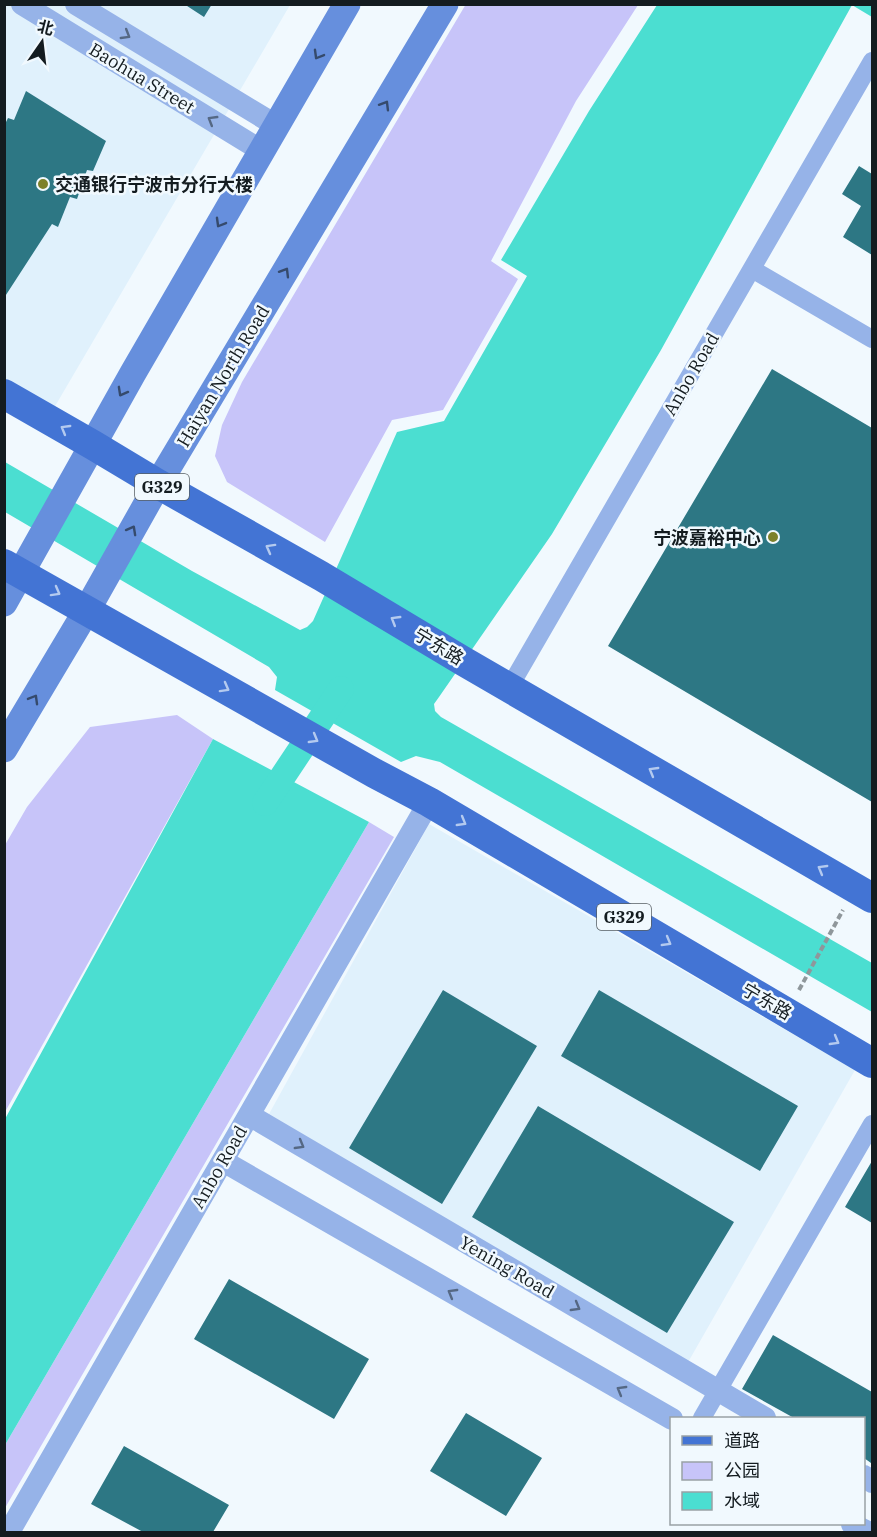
<svg xmlns="http://www.w3.org/2000/svg" width="877" height="1537" font-family="'IBM Plex Serif','Noto Sans SC',serif">
  <style>
    .built { fill: #e0f1fc }
    .green { fill: #c7c4f9 }
    .water { fill: #4bded1 }
    .lines { fill: none; stroke-linecap: round; stroke-linejoin: round }
    .canal { stroke: #4bded1; stroke-width: 26 }
    .building { fill: #2d7784 }
    .path { stroke: #8f979b; stroke-width: 4; stroke-dasharray: 6 3; stroke-linecap: butt }
    .minor { stroke: #96b3e8; stroke-width: 18 }
    .tertiary { stroke: #96b3e8; stroke-width: 22 }
    .secondary { stroke: #668fdd; stroke-width: 27 }
    .primary { stroke: #4374d4; stroke-width: 30 }
    .oneway { stroke: #556884 }
    .oneway2 { stroke: #354a6c }
    .oneway3 { stroke: #b4caef }
    .poi-dot { fill: #7d812b; stroke: #f1f9fe; stroke-width: 2 }
    .labels { text-anchor: middle; dominant-baseline: central; stroke-width: 5; stroke-linejoin: round; paint-order: stroke }
    .shield { fill: #f1f9fe; stroke: #565e63; stroke-width: 1.5 }
    .shield-label { font-size: 16px; font-weight: bold; fill: #141c20 }
    .street-label { font-size: 18px; fill: #141c20; stroke: #f1f9fe }
    .poi-label { font-size: 18px; font-weight: bold; fill: #141c20; stroke: #f1f9fe; text-anchor: start }
  </style>
  <rect width="100%" height="100%" fill="#f1f9fe"/>
  <path class="built" d="M 5,5 L 290,5 L 54,408 L 5,379 Z
    M 429,824 L 855,1070 L 687,1364 L 269,1114 Z"/>
  <path class="green" d="M 466,4 L 638,5 L 576,101 L 491,261 L 518,279 L 443,410 L 392,420 L 325,542 L 227,482 L 215,456 L 222,425 L 242,382 Z
    M 177,715 L 213,739 L 5,1112 L 5,845 L 27,807 L 90,727 Z
    M 369,822 L 394,837 L 5,1508 L 5,1445 Z"/>
  <path class="water" d="M 657,5 L 872,5 L 872,17 L 852,5 L 661,350 L 552,534 L 439,697 L 434,704 L 435,711 L 441,717 L 872,963 L 872,1012 L 440,762 L 416,756 L 401,762 L 275,690 L 277,677 L 269,667 L 5,512 L 5,462 L 192,571 L 300,630 L 307,627 L 313,621 L 397,432 L 444,421 L 527,276 L 501,260 L 589,111 Z
    M 213,739 L 369,822 L 5,1445 L 5,1119 Z"/>
  <g class="lines">
    <path class="canal" d="M 265,803 L 341,689"/>
  </g>
  <path class="building" d="M 184,4 L 212,4 L 204,17 Z
    M 26,91 L 106,141 L 93,171 L 87,170 L 77,199 L 70,197 L 58,227 L 52,224 L 4,298 L 4,126 L 8,118 L 14,120 Z
    M 859,166 L 872,174 L 872,255 L 843,237 L 861,206 L 842,194 Z
    M 772,369 L 872,428 L 872,802 L 608,646 Z
    M 443,990 L 537,1046 L 442,1204 L 349,1148 Z
    M 599,990 L 798,1106 L 760,1171 L 561,1056 Z
    M 538,1106 L 734,1222 L 667,1333 L 472,1217 Z
    M 872,1161 L 872,1223 L 845,1207 Z
    M 229,1279 L 369,1359 L 334,1419 L 194,1339 Z
    M 773,1335 L 872,1392 L 872,1460 L 871,1463 L 864,1458 L 864,1418 L 794,1418 L 742,1389 Z
    M 466,1413 L 542,1458 L 506,1516 L 430,1471 Z
    M 124,1446 L 229,1505 L 213,1532 L 143,1532 L 91,1504 Z"/>
  <g class="lines">
    <path class="path" d="M 799,990 L 843,910"/>
    <path class="minor" d="M 752,269 L 872,339
      M 509,688 L 872,61
      M 702,1418 L 872,1124"/>
    <path class="tertiary" d="M 22,4 L 262,151
      M 76,4 L 277,126
      M 249,1115 L 765,1418
      M 223,1161 L 672,1419
      M 864,1476 L 872,1482
      M 852,1524 L 868,1532
      M 9,1532 L 429,802"/>
    <path class="secondary" d="M 4,603 L 133,373 L 347,4
      M 4,749 L 87,610 L 158,484 L 445,4"/>
    <path class="primary" d="M 4,394 L 93,445 L 158,484 L 321,576 L 463,661 L 872,898
      M 4,564 L 374,773 L 429,802 L 872,1063"/>
  </g>
  <defs><path id="oneway-chevron" d="M-2-3.5L2.5 0L-2 3.5" fill="none" stroke-width="1.6" stroke-linecap="round" stroke-linejoin="round" transform="scale(1.5)"/></defs>
  <g class="oneway">
    <use href="#oneway-chevron" transform="translate(126 35) rotate(31)"/>
    <use href="#oneway-chevron" transform="translate(212 120) rotate(-149)"/>
    <use href="#oneway-chevron" transform="translate(300 1145) rotate(30)"/>
    <use href="#oneway-chevron" transform="translate(452 1293) rotate(-150)"/>
    <use href="#oneway-chevron" transform="translate(576 1307) rotate(30)"/>
    <use href="#oneway-chevron" transform="translate(621 1390) rotate(-150)"/>
  </g>
  <g class="oneway2">
    <use href="#oneway-chevron" transform="translate(318 55) rotate(120)"/>
    <use href="#oneway-chevron" transform="translate(385 105) rotate(-59)"/>
    <use href="#oneway-chevron" transform="translate(220 223) rotate(120)"/>
    <use href="#oneway-chevron" transform="translate(285 272) rotate(-59)"/>
    <use href="#oneway-chevron" transform="translate(122 392) rotate(119)"/>
    <use href="#oneway-chevron" transform="translate(132 530) rotate(-61)"/>
    <use href="#oneway-chevron" transform="translate(34 699) rotate(-60)"/>
  </g>
  <g class="oneway3">
    <use href="#oneway-chevron" transform="translate(65 429) rotate(-150)"/>
    <use href="#oneway-chevron" transform="translate(270 548) rotate(-151)"/>
    <use href="#oneway-chevron" transform="translate(56 592) rotate(29)"/>
    <use href="#oneway-chevron" transform="translate(395 620) rotate(-149)"/>
    <use href="#oneway-chevron" transform="translate(225 688) rotate(29)"/>
    <use href="#oneway-chevron" transform="translate(314 739) rotate(30)"/>
    <use href="#oneway-chevron" transform="translate(653 771) rotate(-150)"/>
    <use href="#oneway-chevron" transform="translate(462 822) rotate(30)"/>
    <use href="#oneway-chevron" transform="translate(822 869) rotate(-150)"/>
    <use href="#oneway-chevron" transform="translate(667 942) rotate(30)"/>
    <use href="#oneway-chevron" transform="translate(835 1041) rotate(30)"/>
  </g>
  <g class="poi-dot">
    <circle cx="43" cy="184" r="6"/>
    <circle cx="773" cy="537" r="6"/>
  </g>
  <g class="labels">
    <g class="shield">
      <rect x="135" y="474" width="54" height="26" rx="4.5"/>
      <rect x="597" y="904" width="54" height="26" rx="4.5"/>
    </g>
    <g class="shield-label">
      <text x="162" y="487">G329</text>
      <text x="624" y="917">G329</text>
    </g>
    <g class="street-label">
      <text transform="translate(142 78) rotate(31)">Baohua Street</text>
      <text transform="translate(691 374) rotate(-60)">Anbo Road</text>
      <text transform="translate(223 376) rotate(-59)">Haiyan North Road</text>
      <text transform="translate(439 646) rotate(31)">宁东路</text>
      <text transform="translate(767 1001) rotate(30)">宁东路</text>
      <text transform="translate(219 1167) rotate(-60)">Anbo Road</text>
      <text transform="translate(507 1267) rotate(30)">Yening Road</text>
    </g>
    <g class="poi-label">
      <text x="55" y="184">交通银行宁波市分行大楼</text>
      <text x="761" y="537" text-anchor="end">宁波嘉裕中心</text>
    </g>
  </g>
  <rect width="877" height="1537" fill="none" stroke="#141c20" stroke-width="12"/>
  <rect x="670" y="1417" width="195" height="108" fill="#f1f9fe" stroke="#99a1a5" stroke-width="1.5"/>
  <rect x="682" y="1436" width="30" height="9" fill="#4374d4" stroke="#99a1a5" stroke-width="1.5"/>
  <text x="724" y="1447" font-size="18" fill="#141c20">道路</text>
  <rect x="682" y="1462" width="30" height="18" fill="#c7c4f9" stroke="#99a1a5" stroke-width="1.5"/>
  <text x="724" y="1477" font-size="18" fill="#141c20">公园</text>
  <rect x="682" y="1492" width="30" height="18" fill="#4bded1" stroke="#99a1a5" stroke-width="1.5"/>
  <text x="724" y="1507" font-size="18" fill="#141c20">水域</text>
  <g transform="translate(42 42) rotate(14)" stroke="#f1f9fe" stroke-width="4.5" paint-order="stroke">
  <path d="M0-4.5L10 22L0 15L-10 22Z" fill="#141c20"/>
  <text y="-9" font-size="16" font-weight="bold" text-anchor="middle" fill="#141c20">北</text>
  </g>
</svg>
